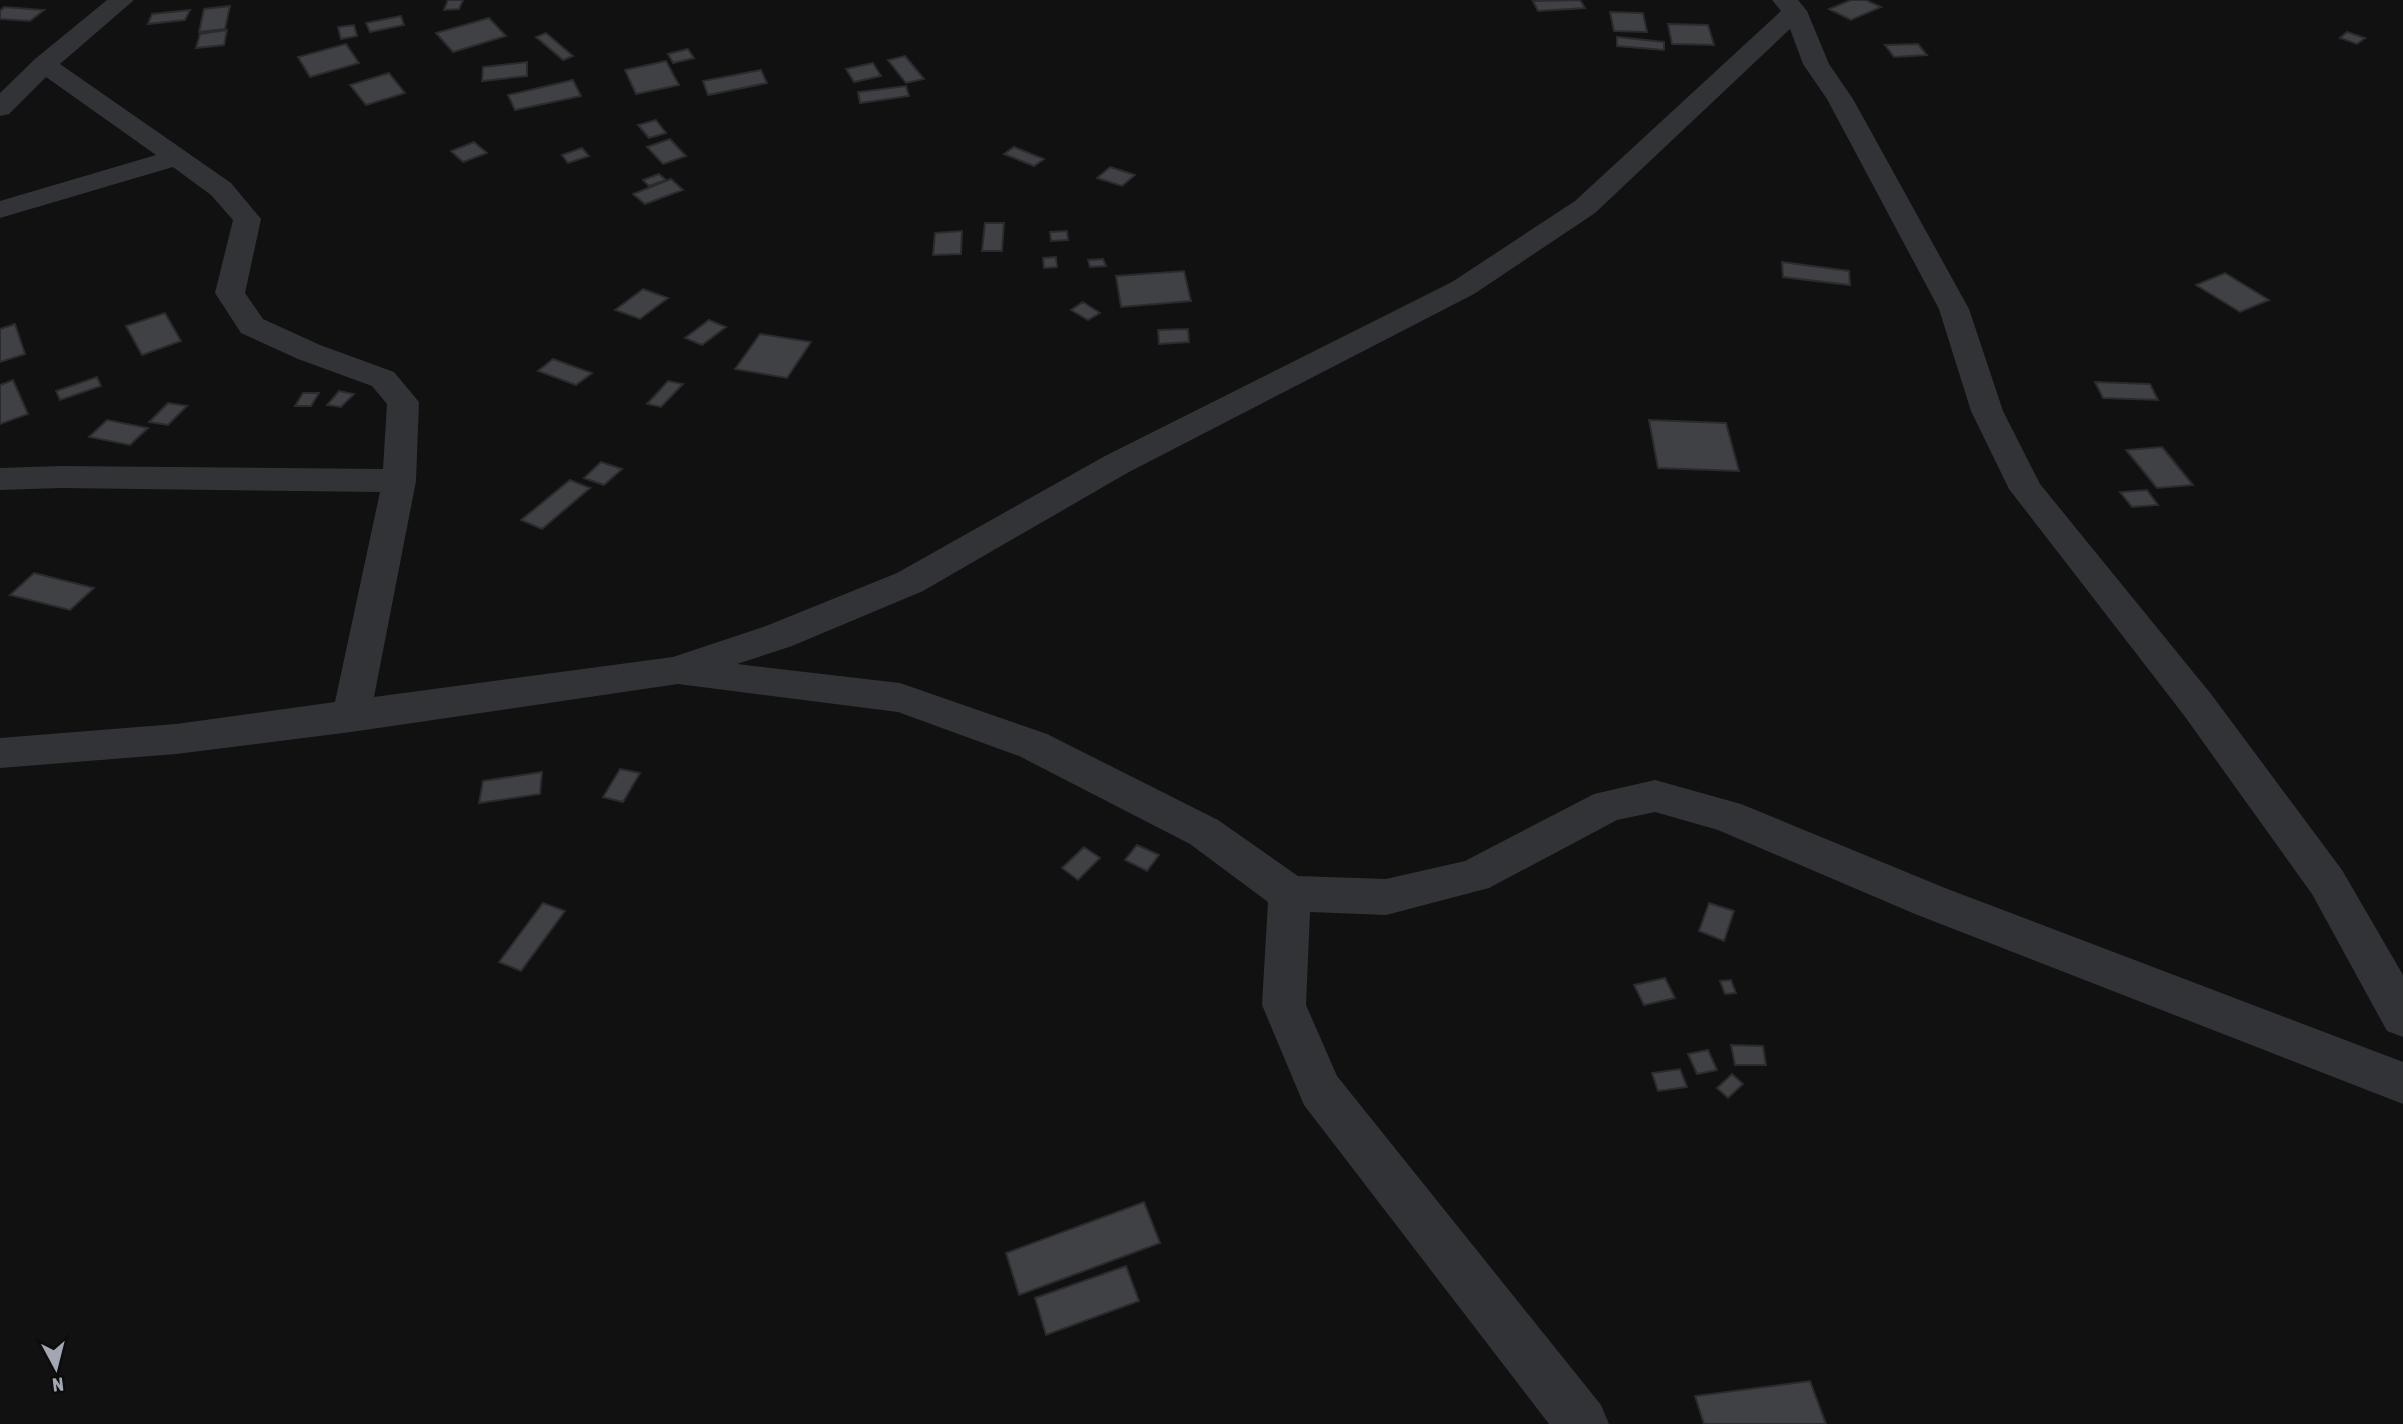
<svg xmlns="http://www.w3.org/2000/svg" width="2403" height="1424" font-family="'Asap Condensed',sans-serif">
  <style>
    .building { fill: #404145; stroke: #2b2b2e; stroke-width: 2 }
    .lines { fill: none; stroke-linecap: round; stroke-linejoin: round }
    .minor { fill: #323337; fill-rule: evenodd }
  </style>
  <rect width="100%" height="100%" fill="#111112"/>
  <path class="building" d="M 448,0 L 463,0 L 459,9 L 444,10 Z
    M 1580,0 L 1585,8 L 1538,11 L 1533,1 Z
    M 1851,0 L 1866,0 L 1881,7 L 1851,20 L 1829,9 Z
    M 230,6 L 225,29 L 199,32 L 204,9 Z
    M 4,7 L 44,10 L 30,21 L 0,19 L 0,11 Z
    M 190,10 L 185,20 L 148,24 L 152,14 Z
    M 1610,12 L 1643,13 L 1647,32 L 1614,31 Z
    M 401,16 L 404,25 L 370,32 L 366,23 Z
    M 489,18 L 506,36 L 453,52 L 436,33 Z
    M 1668,24 L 1708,25 L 1714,45 L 1672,44 Z
    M 354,25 L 357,36 L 341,39 L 338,27 Z
    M 227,30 L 224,45 L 196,48 L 200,34 Z
    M 2347,32 L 2365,38 L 2357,44 L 2340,38 Z
    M 546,33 L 573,56 L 563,60 L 536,37 Z
    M 1617,37 L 1664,42 L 1664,50 L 1617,46 Z
    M 346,44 L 359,63 L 310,77 L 298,57 Z
    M 1918,44 L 1927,55 L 1894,57 L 1885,45 Z
    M 688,49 L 694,58 L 673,63 L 668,54 Z
    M 905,56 L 924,79 L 906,83 L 888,60 Z
    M 666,61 L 679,85 L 636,94 L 625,70 Z
    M 527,62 L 527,76 L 482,81 L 483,67 Z
    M 873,63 L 881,76 L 854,82 L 846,69 Z
    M 761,70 L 767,83 L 708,95 L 703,81 Z
    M 389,73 L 405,93 L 366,105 L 350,85 Z
    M 573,80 L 581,96 L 515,110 L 508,95 Z
    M 906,86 L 909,96 L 860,103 L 858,92 Z
    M 656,120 L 666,133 L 649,138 L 638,125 Z
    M 670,139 L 686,156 L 663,164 L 647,147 Z
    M 474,142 L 487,153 L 463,162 L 451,151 Z
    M 1014,147 L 1044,159 L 1034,166 L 1004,154 Z
    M 582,148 L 589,156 L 568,163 L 562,155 Z
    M 1110,167 L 1135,175 L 1122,186 L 1097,178 Z
    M 659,174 L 666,180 L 649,186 L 643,180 Z
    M 671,179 L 683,190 L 645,204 L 633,194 Z
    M 985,223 L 1004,223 L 1002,251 L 982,251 Z
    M 962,231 L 961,254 L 933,255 L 935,233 Z
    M 1067,231 L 1068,240 L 1051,241 L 1050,232 Z
    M 1056,257 L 1057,267 L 1044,268 L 1043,258 Z
    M 1103,259 L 1106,266 L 1090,267 L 1088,260 Z
    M 1782,262 L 1849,271 L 1850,285 L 1783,277 Z
    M 1184,271 L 1191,301 L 1121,307 L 1116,276 Z
    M 2225,273 L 2269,300 L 2240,312 L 2196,285 Z
    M 643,289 L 668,298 L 640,319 L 615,310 Z
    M 1083,302 L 1100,313 L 1088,320 L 1071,310 Z
    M 165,313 L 181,341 L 142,355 L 126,326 Z
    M 709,320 L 726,327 L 702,345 L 685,338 Z
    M 15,324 L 25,354 L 0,362 L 0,329 Z
    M 1188,329 L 1189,342 L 1159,344 L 1158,330 Z
    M 760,334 L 811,342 L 787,378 L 735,369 Z
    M 553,359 L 592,373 L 576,385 L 538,371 Z
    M 97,377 L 101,386 L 60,400 L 56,391 Z
    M 13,380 L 28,414 L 0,424 L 0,385 Z
    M 668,381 L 683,384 L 661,407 L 647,404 Z
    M 2095,382 L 2150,384 L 2158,400 L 2103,398 Z
    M 339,391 L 354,394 L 341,407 L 327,405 Z
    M 303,393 L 319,393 L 311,406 L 295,406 Z
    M 168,403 L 187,406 L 168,425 L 149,422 Z
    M 107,420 L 148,428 L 130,445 L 89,437 Z
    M 1649,420 L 1726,423 L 1739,471 L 1658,468 Z
    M 2162,447 L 2193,485 L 2157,488 L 2126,450 Z
    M 601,462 L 622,469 L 604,485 L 584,478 Z
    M 570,480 L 590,488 L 542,529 L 521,520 Z
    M 2147,490 L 2158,505 L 2132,507 L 2120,492 Z
    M 34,573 L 94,588 L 70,610 L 10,595 Z
    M 620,769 L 640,773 L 623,802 L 603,797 Z
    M 542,772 L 540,794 L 479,803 L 483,781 Z
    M 1137,845 L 1159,855 L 1147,871 L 1125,860 Z
    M 1084,847 L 1100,858 L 1078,880 L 1062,868 Z
    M 543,903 L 565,911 L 521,971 L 499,962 Z
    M 1709,903 L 1734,911 L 1724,941 L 1699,931 Z
    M 1665,978 L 1675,998 L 1644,1005 L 1634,985 Z
    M 1731,980 L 1736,993 L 1725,994 L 1720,981 Z
    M 1731,1045 L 1763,1046 L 1766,1065 L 1735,1065 Z
    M 1708,1050 L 1717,1070 L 1697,1074 L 1688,1054 Z
    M 1680,1069 L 1687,1087 L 1658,1091 L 1652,1073 Z
    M 1732,1074 L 1743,1084 L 1728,1098 L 1717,1088 Z
    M 1144,1202 L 1160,1243 L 1019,1295 L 1006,1253 Z
    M 1126,1266 L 1139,1301 L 1046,1335 L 1035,1298 Z
    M 1810,1381 L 1826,1424 L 1704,1424 L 1695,1396 Z"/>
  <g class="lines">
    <path class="minor" d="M 107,0 L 134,0 L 60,64 L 231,183 L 261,219 L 245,293 L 263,319 L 320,345 L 394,372 L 419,402 L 416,481 L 374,697 L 673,657 L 766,626 L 897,573 L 1105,456 L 1452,282 L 1575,201 L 1781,11 L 1772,0 L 1798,0 L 1807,11 L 1829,64 L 1853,99 L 1969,309 L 2003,411 L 2040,484 L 2211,694 L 2342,870 L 2403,975 L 2403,1037 L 2387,1031 L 2312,894 L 2183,714 L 2009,489 L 1971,411 L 1939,309 L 1827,99 L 1803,64 L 1790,29 L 1595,213 L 1474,294 L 1129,472 L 923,591 L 792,646 L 737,664 L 900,683 L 1047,734 L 1218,820 L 1298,876 L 1386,879 L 1465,861 L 1594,794 L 1655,780 L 1741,804 L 1945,888 L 2403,1062 L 2403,1104 L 1915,914 L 1718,830 L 1655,812 L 1617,820 L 1489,888 L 1386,915 L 1310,912 L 1306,1005 L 1337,1076 L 1601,1405 L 1609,1424 L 1549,1424 L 1304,1105 L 1262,1005 L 1268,902 L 1190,844 L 1019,756 L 898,712 L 678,684 L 351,732 L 176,754 L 0,768 L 0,738 L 176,724 L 335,702 L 380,492 L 61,488 L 0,490 L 0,468 L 61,466 L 383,469 L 387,404 L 372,386 L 298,359 L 241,333 L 215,293 L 233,220 L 211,195 L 173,167 L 0,218 L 0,201 L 156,155 L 46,77 L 9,114 L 0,116 L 0,93 L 35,59 Z"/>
  </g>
  <g transform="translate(56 1368) rotate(173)" stroke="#0c0c0d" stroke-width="5" paint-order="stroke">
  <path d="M0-5L12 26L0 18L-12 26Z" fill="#a3a7b2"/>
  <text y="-10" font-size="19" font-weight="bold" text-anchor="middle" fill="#a3a7b2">N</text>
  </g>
</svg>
